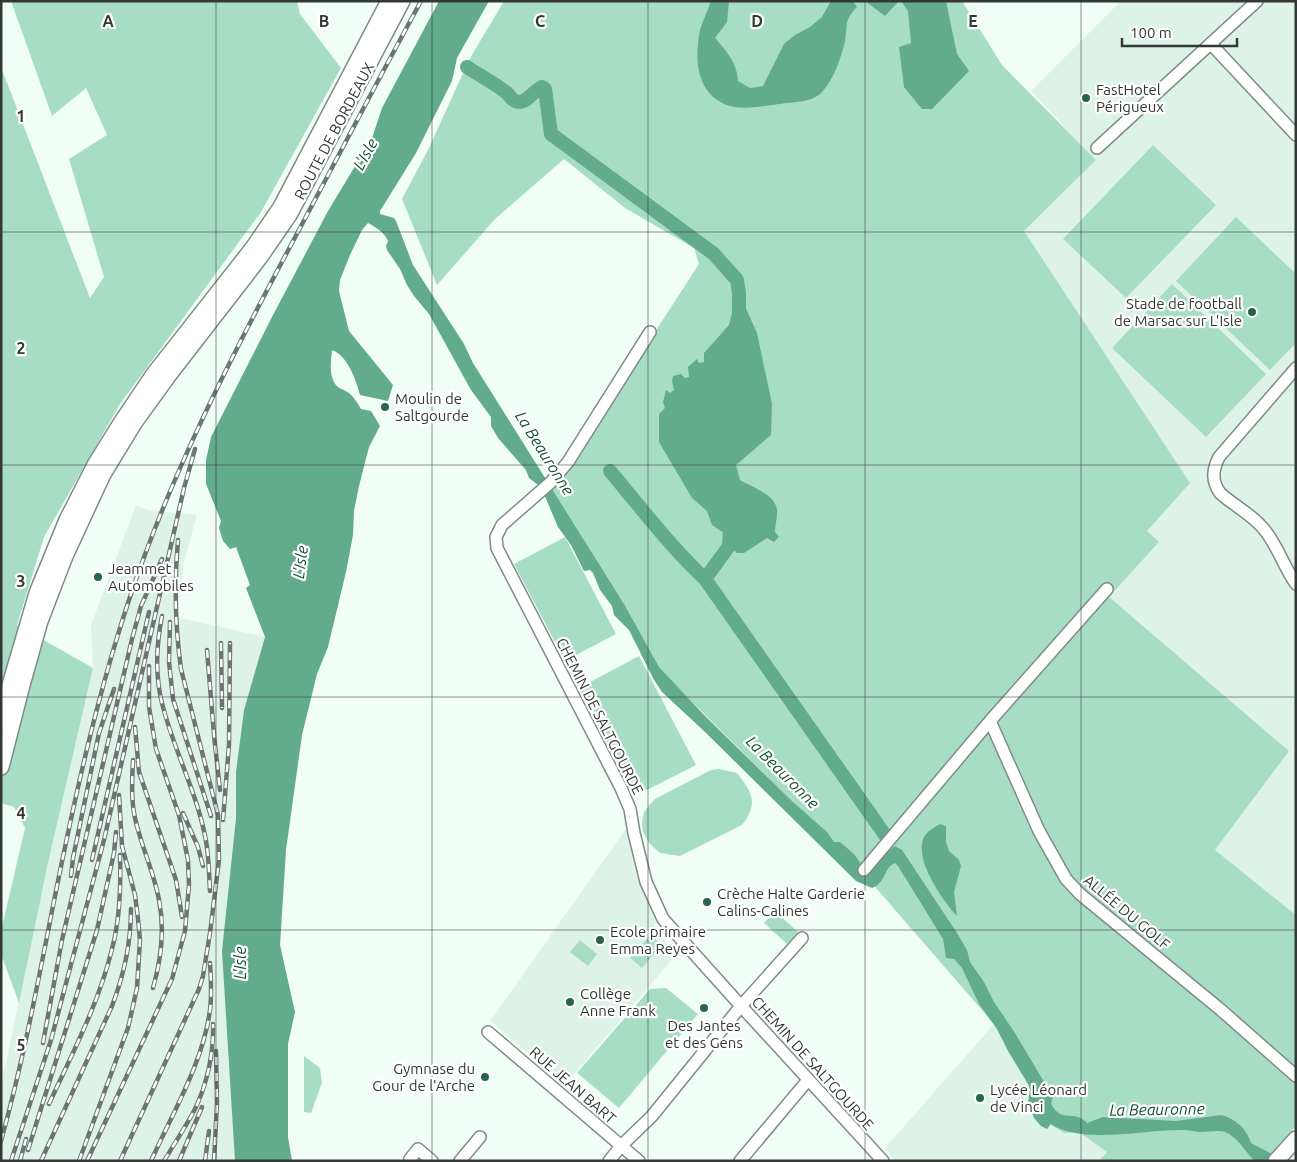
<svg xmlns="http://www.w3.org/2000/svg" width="1297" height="1162" font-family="Ubuntu,sans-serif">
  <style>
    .built { fill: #def3e8 }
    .green { fill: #a8ddc5 }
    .water { fill: #63ab8d }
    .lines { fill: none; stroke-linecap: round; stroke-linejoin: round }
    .river { stroke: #63ab8d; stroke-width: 14 }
    .minor-casing { stroke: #7f8c86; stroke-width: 14 }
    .major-casing { stroke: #7f8c86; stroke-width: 18 }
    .minor { stroke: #fff; stroke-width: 11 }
    .major { stroke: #fff; stroke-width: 15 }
    .rail-casing { stroke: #6d7572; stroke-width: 4.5 }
    .rail { stroke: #fff; stroke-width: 2.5; stroke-dasharray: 8; stroke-linecap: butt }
    .grid { fill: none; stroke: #333836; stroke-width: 1; stroke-opacity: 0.55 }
    .poi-dot { fill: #28634c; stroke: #fff; stroke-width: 2 }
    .labels { text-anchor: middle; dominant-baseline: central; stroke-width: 4.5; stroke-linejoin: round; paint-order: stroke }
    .poi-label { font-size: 15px; fill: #333836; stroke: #fff; text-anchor: start }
    .street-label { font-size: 15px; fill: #333836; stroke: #fff }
    .water-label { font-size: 16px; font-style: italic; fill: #134e39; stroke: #fff }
    .grid-label { font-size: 16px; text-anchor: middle; font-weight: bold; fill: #333836; stroke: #fff; stroke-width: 4.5; stroke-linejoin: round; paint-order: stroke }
  </style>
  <rect width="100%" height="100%" fill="#f0fef7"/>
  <path class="built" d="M 1121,1 L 1296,1 L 1296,915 L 1215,850 L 1289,751 L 1108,597 L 1159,542 L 1147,532 L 1024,231 L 1096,160 L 1031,91 Z
    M 136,505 L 148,510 L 197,515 L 184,562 L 177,617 L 265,637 L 244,710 L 236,772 L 233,1106 L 235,1161 L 1,1161 L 1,1085 L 48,863 L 93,668 L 91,625 Z
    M 626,829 L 636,874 L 656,923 L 654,925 L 667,944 L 677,954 L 563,1087 L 537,1064 L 536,1060 L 490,1021 Z
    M 994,1024 L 1033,1090 L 1079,1131 L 1107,1152 L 1099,1161 L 895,1161 L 885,1148 Z"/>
  <path class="green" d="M 11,1 L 297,1 L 300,14 L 341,68 L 261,212 L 120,404 L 44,537 L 17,625 L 93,668 L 48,863 L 19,1003 L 1,954 L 1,931 L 25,828 L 14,807 L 1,803 L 1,67 L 90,298 L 104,277 L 69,159 L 107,135 L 86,88 L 52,116 Z
    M 504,1 L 962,1 L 1002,65 L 1096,160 L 1024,231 L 1190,483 L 1147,531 L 1159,542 L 1109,597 L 1289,751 L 1215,850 L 1296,915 L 1296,1126 L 1264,1161 L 1099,1161 L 1107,1152 L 1079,1132 L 1064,1133 L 1040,1118 L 1032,1090 L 994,1024 L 857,866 L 661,671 L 550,489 L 570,463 L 699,264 L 694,248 L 625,208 L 564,159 L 495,219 L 437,285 L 402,199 L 428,150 L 469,60 Z
    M 1153,145 L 1216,205 L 1126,298 L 1063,239 Z
    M 1236,217 L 1296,274 L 1296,343 L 1270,370 L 1176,281 Z
    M 1172,284 L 1266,374 L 1206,437 L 1112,348 Z
    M 565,537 L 616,634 L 565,661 L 514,564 Z
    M 639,656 L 696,765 L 635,796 L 579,688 Z
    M 719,769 L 737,773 C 752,792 759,803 742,825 L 680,856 L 660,853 L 649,843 L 643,832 L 642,823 L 644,812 L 650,804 L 655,799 L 711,770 Z
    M 775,911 L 798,932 L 787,944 L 764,923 Z
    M 650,935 L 662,945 L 642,968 L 630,958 Z
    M 580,940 L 597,954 L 588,966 L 570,952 Z
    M 666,988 L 698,1014 L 619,1108 L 577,1073 L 650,989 Z
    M 304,1056 L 320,1068 L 322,1083 L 311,1113 L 304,1112 Z"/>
  <path class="water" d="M 439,1 L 489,1 L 457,58 L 452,81 L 416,153 L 380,211 L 380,214 L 394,218 L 396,221 L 413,265 L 464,344 L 473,363 L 624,604 L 659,667 L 706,717 L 793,802 L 828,833 L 834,842 L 840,842 L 854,854 L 864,868 L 882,857 L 895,846 L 902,850 L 957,933 L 967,950 L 970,962 L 984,982 L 994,1002 L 1015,1033 L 1053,1097 L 1051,1104 C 1063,1125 1073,1108 1087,1123 L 1103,1117 L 1176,1121 L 1221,1115 C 1235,1118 1247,1129 1251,1143 L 1274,1155 L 1280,1161 L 1255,1161 C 1245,1152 1238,1137 1225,1132 C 1218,1130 1209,1132 1202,1132 C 1195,1132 1189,1130 1183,1130 C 1147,1129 1081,1145 1051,1124 L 1047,1129 L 1041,1126 L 1034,1118 L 1028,1102 L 1030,1090 L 1028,1084 L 1008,1051 L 997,1029 L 979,1004 L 962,968 L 954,959 L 946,958 L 943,939 L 898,866 L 895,863 C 882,869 888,881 872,888 L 856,881 L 704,731 L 662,692 L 654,680 L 629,630 L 614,615 L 612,606 L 600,590 L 593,573 L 590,570 L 584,571 L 571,545 L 558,527 L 541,487 L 529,478 L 526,470 L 498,438 L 491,426 L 491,417 L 471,390 L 429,314 L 414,296 L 407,285 L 400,269 L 387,250 L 386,246 L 388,241 C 384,232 377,228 368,223 L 362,230 L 350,255 L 340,280 L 339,291 L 349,331 L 393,385 L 388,401 L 360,395 C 356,380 348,356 332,350 C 331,360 329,373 334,382 C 337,389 344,389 349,393 C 354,397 358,404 361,409 L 371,411 L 380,426 L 369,447 L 359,486 L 354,511 L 353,535 L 346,572 L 328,647 L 317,674 L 302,735 L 286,850 L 280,945 L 295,1012 L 288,1044 L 288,1137 L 292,1161 L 235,1161 L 222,951 L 236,818 L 236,772 L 244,710 L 265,637 L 246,588 L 250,585 L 236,547 L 230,549 L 223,541 L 219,528 L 221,521 L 206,484 L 206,460 L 211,437 L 273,315 L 328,211 L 372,138 L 382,108 Z
    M 711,1 L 729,1 L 727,22 L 715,38 C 727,52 737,62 738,81 L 750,88 L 763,86 L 784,44 L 795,35 L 810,27 L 822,17 L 831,1 L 853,1 L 857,7 C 844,20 848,24 845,41 C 841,58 834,79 822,92 C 812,103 792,102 779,104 C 763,106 745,110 730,106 C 696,96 694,59 700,30 C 703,20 708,10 711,1 Z
    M 865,1 L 899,1 L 885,16 Z
    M 901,1 L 946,1 L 957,54 L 969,71 L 932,109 L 922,109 L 904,87 L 899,47 L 911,43 L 908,11 Z
    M 739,293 L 757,333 L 772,404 L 771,435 L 736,465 L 740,480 C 752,487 774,494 777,509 C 778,516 775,525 775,532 L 779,537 L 774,542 L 767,538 L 744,553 L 737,553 L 729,546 L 724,533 L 712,525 L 707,511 L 692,498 L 659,442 L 659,414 L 665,408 L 663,402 L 666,390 L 670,393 L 674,390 L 672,381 L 673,376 L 681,374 L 685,378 L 689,377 L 688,367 L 697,359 L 699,363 L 704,362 L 704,353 L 729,325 L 736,296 Z
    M 940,824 L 946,826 L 946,842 L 949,851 L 959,860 L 961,866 L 954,892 L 957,916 C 943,901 918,865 922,843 C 923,833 933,828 940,824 Z"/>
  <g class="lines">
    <path class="river" d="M 467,67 C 480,76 495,83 507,93 C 511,97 513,102 519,102 C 527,102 535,90 542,87 L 545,89 L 551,134 L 714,254 L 737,280 L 739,293 L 739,310
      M 610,471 C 641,508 670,546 705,579
      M 730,528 L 729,546 L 705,579 L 885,835"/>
    <g class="minor-casing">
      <path id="minor" d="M 1211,44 L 1296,135
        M 1097,148 L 1257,1
        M 650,332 L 568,462 L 550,483 L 502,525 L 496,537 L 497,548 L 621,788 L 630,809 L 634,833 L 646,882 L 663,919 L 741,1006 L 883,1161
        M 1296,368 L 1219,457 C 1213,469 1211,480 1220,493 C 1233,505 1250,513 1262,527 C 1277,543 1283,566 1296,584
        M 990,721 L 1039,831 L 1066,879 L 1080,894 L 1221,1010 L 1296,1076
        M 864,870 L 990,721 L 1107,589
        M 488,1032 L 639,1161
        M 412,1161 L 410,1159 L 418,1149 L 432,1161
        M 460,1161 L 480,1137
        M 609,1161 L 621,1146 L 652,1116 L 741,1006 L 802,938
        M 740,1161 L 808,1080"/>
    </g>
    <g class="major-casing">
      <path id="major" d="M 1,723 L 10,685 L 37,593 L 67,520 L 95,465 L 121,423 L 154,374 L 253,248 L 281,207 L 389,1
        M 1,767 L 22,685 L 40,621 L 65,556 L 103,474 L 134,423 L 168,376 L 260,257 L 289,215 L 402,1
        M 1276,1161 L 1296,1139"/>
    </g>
    <use href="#minor" class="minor"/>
    <use href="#major" class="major"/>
    <g class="rail-casing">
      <path id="rail" d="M 162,616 C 156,646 155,678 163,707 C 175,753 198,795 206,841 C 209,858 209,875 210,891
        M 170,622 L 169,662 L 173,699 L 211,816
        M 221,643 L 222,708
        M 207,650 L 214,735 L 220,790
        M 135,727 L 139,772 L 176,880 L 182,917
        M 133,760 C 132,780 131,799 135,818 C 141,846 154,872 159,900 C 165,930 161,960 153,988
        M 183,813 L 198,847 L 203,866
        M 223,820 L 229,745 L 230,643
        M 92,860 L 149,612
        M 71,876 L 73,858 L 99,733 L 114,689
        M 43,1043 L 62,940 L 132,639 L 141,606 L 162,559
        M 49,1104 C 72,1054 99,1003 112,949 C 120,919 121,886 120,855
        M 1,1141 C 23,1062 38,982 54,901 C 74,801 96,700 128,603 C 169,478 229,361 291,245 C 334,164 377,82 421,1
        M 28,1150 L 97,930 L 114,853 L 116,832
        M 11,1161 L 51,1040 L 104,840 L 184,488 L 195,449
        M 20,1161 L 26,1139
        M 41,1161 L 112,1006 C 124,975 131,942 131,909
        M 79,1161 L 128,1028 L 137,988 L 140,940 L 138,919 L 135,895 L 122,846 L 119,795
        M 87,1161 L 172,979 L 185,931 L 189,885 L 188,860 L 179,815 L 156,749 L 149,707 L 149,666
        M 120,1161 L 199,989 L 203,976 L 210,933 L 219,860 L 218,815 L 181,669 C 175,625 174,584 178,540
        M 151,1161 C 173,1112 203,1063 210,1010 C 212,994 211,978 210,963
        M 164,1161 C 174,1144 185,1128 194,1111 C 207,1085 214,1053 213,1024
        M 179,1161 L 202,1107
        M 205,1161 L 209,1131
        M 214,1161 L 217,1103 L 216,1051"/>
    </g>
    <use href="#rail" class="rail"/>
  </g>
  <path class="grid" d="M 216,1 L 216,1161M 432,1 L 432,1161M 648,1 L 648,1161M 865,1 L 865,1161M 1081,1 L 1081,1161M 1,232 L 1296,232M 1,465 L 1296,465M 1,697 L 1296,697M 1,930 L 1296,930"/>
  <g class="poi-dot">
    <circle cx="1086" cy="98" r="5"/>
    <circle cx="1252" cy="312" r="5"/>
    <circle cx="385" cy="407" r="5"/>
    <circle cx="98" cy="577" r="5"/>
    <circle cx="707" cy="902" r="5"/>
    <circle cx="600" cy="940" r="5"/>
    <circle cx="570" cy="1002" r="5"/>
    <circle cx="704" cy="1008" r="5"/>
    <circle cx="485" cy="1077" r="5"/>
    <circle cx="980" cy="1098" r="5"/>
  </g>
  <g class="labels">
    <g class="poi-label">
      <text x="1096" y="89">FastHotel<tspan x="1096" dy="17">Périgueux</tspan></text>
      <text x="1242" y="303" text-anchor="end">Stade de football<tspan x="1242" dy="17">de Marsac sur L'Isle</tspan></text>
      <text x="395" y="398">Moulin de<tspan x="395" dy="17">Saltgourde</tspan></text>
      <text x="108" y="568">Jeammet<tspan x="108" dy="17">Automobiles</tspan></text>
      <text x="717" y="893">Crèche Halte Garderie<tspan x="717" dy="17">Calins-Calines</tspan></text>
      <text x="610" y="931">Ecole primaire<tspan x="610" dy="17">Emma Reyes</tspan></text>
      <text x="580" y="993">Collège<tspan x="580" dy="17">Anne Frank</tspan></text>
      <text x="704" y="1025" text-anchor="middle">Des Jantes<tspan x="704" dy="17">et des Gens</tspan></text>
      <text x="475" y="1068" text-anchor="end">Gymnase du<tspan x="475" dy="17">Gour de l'Arche</tspan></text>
      <text x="990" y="1089">Lycée Léonard<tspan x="990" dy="17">de Vinci</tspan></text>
    </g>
    <g class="street-label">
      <text transform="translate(334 131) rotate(-62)">ROUTE DE BORDEAUX</text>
      <text transform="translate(600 716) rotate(63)">CHEMIN DE SALTGOURDE</text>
      <text transform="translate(1127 912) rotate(40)">ALLÉE DU GOLF</text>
      <text transform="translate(813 1063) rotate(48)">CHEMIN DE SALTGOURDE</text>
      <text transform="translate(573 1085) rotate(41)">RUE JEAN BART</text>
    </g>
    <g class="water-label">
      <text transform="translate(365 154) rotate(-61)">L'Isle</text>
      <text transform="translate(545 453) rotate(58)">La Beauronne</text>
      <text transform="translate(300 562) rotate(-82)">L'Isle</text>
      <text transform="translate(783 772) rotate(45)">La Beauronne</text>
      <text transform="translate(240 963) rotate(-90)">L'Isle</text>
      <text transform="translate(1157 1109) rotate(-1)">La Beauronne</text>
    </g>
  </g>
  <g class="grid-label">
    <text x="108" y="27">A</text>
    <text x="324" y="27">B</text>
    <text x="540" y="27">C</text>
    <text x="757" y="27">D</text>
    <text x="973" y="27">E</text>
    <text x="21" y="122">1</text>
    <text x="21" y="354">2</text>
    <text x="21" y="587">3</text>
    <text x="21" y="819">4</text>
    <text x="21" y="1051">5</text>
  </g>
  <rect width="1297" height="1162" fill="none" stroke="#333836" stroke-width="5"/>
  <path d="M1122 38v8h115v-8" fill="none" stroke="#333836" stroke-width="2.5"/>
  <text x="1130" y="38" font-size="15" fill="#333836" stroke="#ffffff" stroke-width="4" paint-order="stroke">100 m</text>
</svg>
